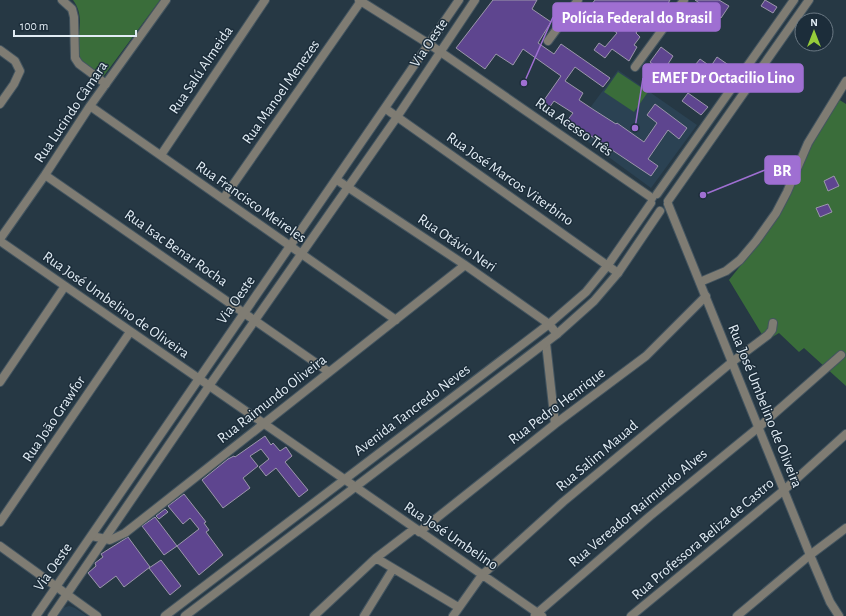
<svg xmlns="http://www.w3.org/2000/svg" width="846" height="616" font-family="'Alegreya Sans',sans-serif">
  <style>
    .built { fill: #2b4253 }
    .green { fill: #3a6d3a }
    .building { fill: #5e458f; stroke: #9c97ac }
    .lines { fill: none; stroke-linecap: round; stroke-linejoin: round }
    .minor-casing { stroke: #445560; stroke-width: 10 }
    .tertiary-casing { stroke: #445560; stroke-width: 10 }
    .minor { stroke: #7f7c73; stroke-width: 8 }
    .tertiary { stroke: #7f7c73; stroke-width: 8 }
    .labels { text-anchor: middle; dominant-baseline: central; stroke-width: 3; stroke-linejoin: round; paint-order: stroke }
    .street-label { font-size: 15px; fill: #e1ecf4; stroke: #1c2d3a }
    .leader { fill: none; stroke: #9f6fd2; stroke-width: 1.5 }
    .callout-dot { fill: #9f6fd2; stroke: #1c2d3a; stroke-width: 1.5 }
    .callout { fill: #9f6fd2; stroke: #9f6fd2; stroke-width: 1.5 }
    .callout-label { font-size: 16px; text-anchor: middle; font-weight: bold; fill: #fff }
  </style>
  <rect width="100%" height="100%" fill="#263844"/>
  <path class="built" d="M 618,70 L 697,125 L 651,188 L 573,131 Z
    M 69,606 L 75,608 L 87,616 L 58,616 L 63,608 Z"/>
  <path class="green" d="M 73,0 L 160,0 L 103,77 C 97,72 85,67 81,60 C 71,44 89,21 73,0 Z
    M 618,72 L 648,92 L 634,112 L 604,92 Z
    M 838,99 L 846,104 L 846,386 L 804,348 L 799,352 L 779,333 L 766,341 L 729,280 L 762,239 L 785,199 L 808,147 Z"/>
  <path class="building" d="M 493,0 L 537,0 L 532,9 L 551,22 L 538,43 L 554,54 L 561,44 L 610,78 L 603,87 L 575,67 L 565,81 L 583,93 L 579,100 L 594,110 L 616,124 L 617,123 L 644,142 L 657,123 L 647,115 L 655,104 L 687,128 L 679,139 L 668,130 L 648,159 L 658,166 L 651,176 L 576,126 L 575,128 L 566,122 L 573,113 L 554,101 L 549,108 L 542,103 L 561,76 L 523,49 L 513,65 L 496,54 L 485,69 L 456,48 Z
    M 595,0 L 670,0 L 661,15 L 655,11 L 650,20 L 645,17 L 636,33 L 640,37 L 634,45 L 637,47 L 629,61 L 612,49 L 605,58 L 594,50 L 599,43 L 605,47 L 617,33 L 587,10 Z
    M 695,0 L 719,0 L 729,6 L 721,18 Z
    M 765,0 L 777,7 L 773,13 L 761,6 Z
    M 661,47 L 673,56 L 663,72 L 650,62 Z
    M 717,57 L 730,66 L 723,75 L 711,66 Z
    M 700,59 L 707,64 L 699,76 L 691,70 Z
    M 688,93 L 708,107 L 701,115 L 682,101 Z
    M 834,176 L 839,186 L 828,191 L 824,181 Z
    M 828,204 L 832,212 L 820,217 L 816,208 Z
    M 265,436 L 271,445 L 273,443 L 280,451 L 286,447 L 292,456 L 285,462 L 308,490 L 299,497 L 276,468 L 266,476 L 259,467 L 269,459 L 261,449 L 250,456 L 258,466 L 243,478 L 250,488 L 223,508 L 202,480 L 228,459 L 234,456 L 235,457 Z
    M 184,494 L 206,522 L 204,523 L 209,530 L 206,532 L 223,555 L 199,575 L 177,546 L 199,529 L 190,518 L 183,524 L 168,506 Z
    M 165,509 L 168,512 L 159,519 L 156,516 Z
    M 155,517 L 177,546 L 164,555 L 142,526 Z
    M 128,537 L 150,567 L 124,587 L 116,576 L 100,588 L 88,573 L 96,566 L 95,563 L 103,557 L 101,554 Z
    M 161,560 L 181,586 L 170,595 L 149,568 Z"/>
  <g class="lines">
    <g class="minor-casing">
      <path id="minor" d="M 62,0 L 72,9 L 74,17 L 75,58 L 79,64 L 106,84
        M 548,41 L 578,0
        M 0,50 L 15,61 L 20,71 L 14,84 L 0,104
        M 635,67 L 684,0
        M 90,106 L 396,320
        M 386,109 L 618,273
        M 161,155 L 265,0
        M 45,175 L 329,372
        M 337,180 L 465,265 L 549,324 L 557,334
        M 223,199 L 361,1
        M 0,239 L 45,175 L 90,106 L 166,0
        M 0,241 L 542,616
        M 700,282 L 726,271 L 740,260 L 756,241 L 776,213 L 787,192 L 808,143 L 846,81
        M 546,343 L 555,424
        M 0,382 L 65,286
        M 0,522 L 130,332
        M 419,532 L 555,424 L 646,356 L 706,296
        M 92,536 L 110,540 L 125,533 L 465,265
        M 0,546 L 97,616
        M 376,558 L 458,607
        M 535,615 L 650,516 L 759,427 L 841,355
        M 314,616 L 376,558 L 414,529
        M 364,616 L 393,569
        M 453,616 L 482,575 L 563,502 L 732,362 L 768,335 L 772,330 L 773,323
        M 631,616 L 784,490 L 846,434
        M 737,616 L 810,555 L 846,528"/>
    </g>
    <g class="tertiary-casing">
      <path id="tertiary" d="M 359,0 L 429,44 L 652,198
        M 657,194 L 794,0
        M 668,201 L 809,0
        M 668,204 L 810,555 L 830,602 L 839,616
        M 36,616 L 459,0
        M 52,616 L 209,386 L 397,117 L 475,0
        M 165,616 L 549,324 L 586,292 L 608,265 L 651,203
        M 185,616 L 557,334 L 594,301 L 618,273 L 660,211"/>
    </g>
    <use href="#minor" class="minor"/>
    <use href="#tertiary" class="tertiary"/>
  </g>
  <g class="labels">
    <g class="street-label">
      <text transform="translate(429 43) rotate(-56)">Via Oeste</text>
      <text transform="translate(201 70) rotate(-56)">Rua Salú Almeida</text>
      <text transform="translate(281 92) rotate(-55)">Rua Manoel Menezes</text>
      <text transform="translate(71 112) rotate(-56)">Rua Lucindo Câmara</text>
      <text transform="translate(574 127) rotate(35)">Rua Acesso Três</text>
      <text transform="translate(510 179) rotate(35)">Rua José Marcos Viterbino</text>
      <text transform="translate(251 202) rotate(35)">Rua Francisco Meireles</text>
      <text transform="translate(457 243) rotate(34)">Rua Otávio Neri</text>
      <text transform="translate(176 248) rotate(35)">Rua Isac Benar Rocha</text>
      <text transform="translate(236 300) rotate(-55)">Via Oeste</text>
      <text transform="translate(116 305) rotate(35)">Rua José Umbelino de Oliveira</text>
      <text transform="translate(272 399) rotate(-38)">Rua Raimundo Oliveira</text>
      <text transform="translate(557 406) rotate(-37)">Rua Pedro Henrique</text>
      <text transform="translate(765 406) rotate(68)">Rua José Umbelino de Oliveira</text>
      <text transform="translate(412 410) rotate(-37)">Avenida Tancredo Neves</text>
      <text transform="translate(54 419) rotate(-56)">Rua João Grawfor</text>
      <text transform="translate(597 456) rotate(-40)">Rua Salim Mauad</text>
      <text transform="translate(638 508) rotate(-40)">Rua Vereador Raimundo Alves</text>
      <text transform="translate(451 536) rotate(34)">Rua José Umbelino</text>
      <text transform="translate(703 539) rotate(-40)">Rua Professora Beliza de Castro</text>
      <text transform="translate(53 567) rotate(-55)">Via Oeste</text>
    </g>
  </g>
  <path class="leader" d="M524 83L553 17M635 128L643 78M703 195L765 170"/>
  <g class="callout-dot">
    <circle cx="524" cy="83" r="4"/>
    <circle cx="635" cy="128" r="4"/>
    <circle cx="703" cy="195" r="4"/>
  </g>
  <g class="callout">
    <rect x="553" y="3" width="167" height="28" rx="4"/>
    <rect x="643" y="64" width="160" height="28" rx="4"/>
    <rect x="765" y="156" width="35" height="28" rx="4"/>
  </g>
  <g class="callout-label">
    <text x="637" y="23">Polícia Federal do Brasil</text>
    <text x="723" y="83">EMEF Dr Octacilio Lino</text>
    <text x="782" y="176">BR</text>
  </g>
  <g transform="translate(814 32)"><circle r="19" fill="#1c2d3a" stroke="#6b7984"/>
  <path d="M0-3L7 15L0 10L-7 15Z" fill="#96cc3a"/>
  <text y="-6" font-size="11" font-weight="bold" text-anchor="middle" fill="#e1ecf4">N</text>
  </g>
  <path d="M14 30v6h122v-6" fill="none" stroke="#e1ecf4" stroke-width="2"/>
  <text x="20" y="30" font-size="12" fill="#e1ecf4" stroke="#1c2d3a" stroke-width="3" paint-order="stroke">100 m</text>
</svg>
